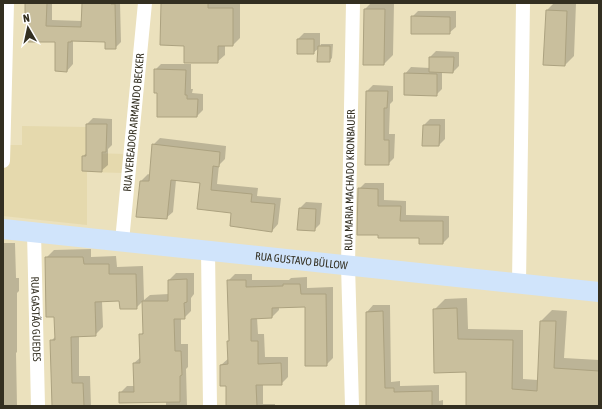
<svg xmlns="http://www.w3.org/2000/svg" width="602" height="409" font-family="'Asap Condensed',sans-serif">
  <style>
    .built { fill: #e5d9ad }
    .shadow { fill: #0003 }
    .building { fill: #c9bf9d; stroke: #aca280 }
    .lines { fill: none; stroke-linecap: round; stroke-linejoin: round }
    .minor { stroke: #fff; stroke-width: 14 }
    .secondary { stroke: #d0e4fb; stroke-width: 20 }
    .labels { text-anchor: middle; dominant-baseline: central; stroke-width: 3.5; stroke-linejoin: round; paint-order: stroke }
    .street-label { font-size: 11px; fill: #332f21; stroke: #fff }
  </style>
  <rect width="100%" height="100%" fill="#ebe1bd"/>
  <path class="built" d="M 22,126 L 87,127 L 87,153 L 127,154 L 124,173 L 87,172 L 87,225 L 3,216 L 3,145 L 22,145 Z"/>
  <path class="shadow" d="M 26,3 L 52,3 L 52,20 L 82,21 L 83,3 L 120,3 L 121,42 L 115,48 L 106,41 L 73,40 L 73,64 L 67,71 L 56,41 L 30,18 Z
    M 162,3 L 240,3 L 240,38 L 233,45 L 225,45 L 225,55 L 217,62 L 185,45 Z
    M 371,3 L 394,3 L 393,55 L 384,64 L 364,64 L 365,9 Z
    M 554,3 L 576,3 L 574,56 L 565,65 L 547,10 Z
    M 418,11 L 456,11 L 456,27 L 449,33 L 412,17 Z
    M 304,33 L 320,33 L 320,46 L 321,44 L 333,44 L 332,58 L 329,61 L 319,48 L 313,53 L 298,39 Z
    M 436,51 L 459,52 L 459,66 L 453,72 L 442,72 L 442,89 L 436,95 L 405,74 L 411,67 L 430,68 L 430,57 Z
    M 161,64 L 191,64 L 191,89 L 193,89 L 192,93 L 203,94 L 203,110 L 197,116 L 158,92 L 155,70 Z
    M 373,85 L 393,86 L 393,101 L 390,104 L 389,134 L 395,134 L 394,158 L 388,164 L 367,91 Z
    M 93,118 L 112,119 L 112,145 L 108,149 L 108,165 L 101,171 L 83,156 L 87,153 L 87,124 Z
    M 430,119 L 445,119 L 445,139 L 439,145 L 424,125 Z
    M 160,138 L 226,146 L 225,159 L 219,165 L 217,184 L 258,188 L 257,196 L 281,198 L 278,224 L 272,231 L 232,212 L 201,182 L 176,180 L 173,212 L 166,218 L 141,181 L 148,174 L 150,175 L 153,145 Z
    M 365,183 L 384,183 L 384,200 L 406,201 L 406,215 L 449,216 L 449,237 L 443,243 L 420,238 L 379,237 L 359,189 Z
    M 306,202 L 322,203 L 320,224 L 314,230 L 300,208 Z
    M 3,243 L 15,243 L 16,278 L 19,278 L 19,291 L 17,293 L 17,352 L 16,353 L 17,406 L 3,406 Z
    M 91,249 L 91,257 L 116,256 L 117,267 L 143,266 L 144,300 L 150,295 L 169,294 L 169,280 L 176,273 L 194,273 L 194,294 L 191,298 L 191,311 L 184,318 L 181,318 L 181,344 L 188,344 L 188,367 L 186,369 L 187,406 L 166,406 L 166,401 L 120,393 L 127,386 L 135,386 L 134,363 L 141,357 L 140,335 L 144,332 L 143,301 L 136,308 L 120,300 L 102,301 L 103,327 L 95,335 L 79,335 L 79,376 L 90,376 L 91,406 L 52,406 L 51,341 L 56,336 L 55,316 L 46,258 L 54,250 Z
    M 235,274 L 252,274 L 252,280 L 289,280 L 291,278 L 307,277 L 307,288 L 333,287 L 333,358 L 326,365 L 306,306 L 279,306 L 279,310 L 272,317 L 257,318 L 258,334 L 264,334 L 265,357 L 288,357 L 288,377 L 281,384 L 263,384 L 263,404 L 275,404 L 275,406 L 227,406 L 227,385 L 221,365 L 229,358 L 228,342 L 230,340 L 228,281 Z
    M 467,298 L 468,329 L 523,330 L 523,379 L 538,380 L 541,321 L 552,310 L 567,311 L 564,358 L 599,360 L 599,406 L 467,406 L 467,371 L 434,310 L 445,299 Z
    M 373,305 L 390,305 L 391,382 L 400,381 L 400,386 L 439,385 L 439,401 L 443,400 L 443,406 L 367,406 L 367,312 Z"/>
  <path class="building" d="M 25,3 L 47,3 L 46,26 L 81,27 L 82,3 L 111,3 L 111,4 L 115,4 L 116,49 L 105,49 L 105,42 L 71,41 L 71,42 L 68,42 L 67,72 L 55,71 L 55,42 L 28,42 L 29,19 L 25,19 Z
    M 161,3 L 208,3 L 208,8 L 233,8 L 233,46 L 218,46 L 218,63 L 184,63 L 184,46 L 160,45 Z
    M 364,9 L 385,9 L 384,65 L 363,65 Z
    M 546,10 L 567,11 L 565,66 L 543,65 Z
    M 411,16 L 450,17 L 450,34 L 411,34 Z
    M 297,39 L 314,39 L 314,54 L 297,54 Z
    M 318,46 L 330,46 L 330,62 L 317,62 Z
    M 429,57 L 454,57 L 453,73 L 429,72 Z
    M 154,69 L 186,70 L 185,95 L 187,95 L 187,99 L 198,99 L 197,117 L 157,117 L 157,93 L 154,93 Z
    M 404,73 L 437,74 L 437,96 L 404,95 Z
    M 366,91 L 388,91 L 387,108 L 384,108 L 384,140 L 389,140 L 389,165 L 365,165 Z
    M 86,124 L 107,124 L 106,152 L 102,152 L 102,172 L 82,171 L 82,156 L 86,156 Z
    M 423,125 L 440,125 L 439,146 L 422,146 Z
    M 152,144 L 220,152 L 219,167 L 213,166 L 211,190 L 252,194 L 251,202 L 275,204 L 272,232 L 230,226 L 231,213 L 197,209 L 200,183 L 171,180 L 167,219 L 136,217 L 140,181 L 149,181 Z
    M 358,188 L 378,189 L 378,206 L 401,206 L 400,221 L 443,221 L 443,244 L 419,244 L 419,238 L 378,238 L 378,235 L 357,235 Z
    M 299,208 L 316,209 L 315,231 L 297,230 Z
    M 45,257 L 83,257 L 84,264 L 109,264 L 109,274 L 136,274 L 137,309 L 120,309 L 119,301 L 95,302 L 96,336 L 71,337 L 72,383 L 83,383 L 84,406 L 52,406 L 50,340 L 55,340 L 54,317 L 46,317 Z
    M 187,279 L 187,302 L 184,303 L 185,319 L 174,319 L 175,351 L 181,351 L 182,375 L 180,376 L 180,402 L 119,403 L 119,392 L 134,392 L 133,363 L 140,363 L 139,334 L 143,334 L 142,301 L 168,301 L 168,280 Z
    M 227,280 L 246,280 L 246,287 L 283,286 L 283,284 L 300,284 L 301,294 L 326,294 L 327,366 L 305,366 L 305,307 L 272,308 L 272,318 L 251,319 L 251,341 L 258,341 L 258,364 L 281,363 L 282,385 L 256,385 L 257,406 L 226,406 L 226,386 L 220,386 L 220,365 L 228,364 L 227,341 L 229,341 Z
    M 457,308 L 458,339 L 513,340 L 512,389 L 537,391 L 540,321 L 556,321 L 554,368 L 599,371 L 599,406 L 466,406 L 466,372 L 434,373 L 433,309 Z
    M 383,311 L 385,388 L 394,388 L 394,392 L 432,391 L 432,406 L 366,406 L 366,312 Z"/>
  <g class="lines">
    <g class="minor">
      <path d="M 3,161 L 7,3"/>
      <path id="s1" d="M 34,232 L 38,406"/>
      <path id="s2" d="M 122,241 L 145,3"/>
      <path d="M 208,250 L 210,406"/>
      <path d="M 519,283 L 523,3"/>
      <path id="s3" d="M 352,406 L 348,265 L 353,3"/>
    </g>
    <path class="secondary" id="s4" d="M 3,229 L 599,292"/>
  </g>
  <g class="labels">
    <g class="street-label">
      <text stroke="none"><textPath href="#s2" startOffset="119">RUA VEREADOR ARMANDO BECKER</textPath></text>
      <text stroke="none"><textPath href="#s3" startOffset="226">RUA MARIA MACHADO KRONBAUER</textPath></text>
      <text stroke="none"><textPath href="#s4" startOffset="300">RUA GUSTAVO BÜLLOW</textPath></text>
      <text stroke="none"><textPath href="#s1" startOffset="87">RUA GASTÃO GUEDES</textPath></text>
    </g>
  </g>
  <rect width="602" height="409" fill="none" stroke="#332f21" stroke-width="8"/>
  <g transform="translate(28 28) rotate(351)" stroke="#ffffff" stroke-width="3" paint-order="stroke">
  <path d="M0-3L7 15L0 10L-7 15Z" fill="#332f21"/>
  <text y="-6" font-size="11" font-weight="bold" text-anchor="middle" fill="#332f21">N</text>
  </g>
</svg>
